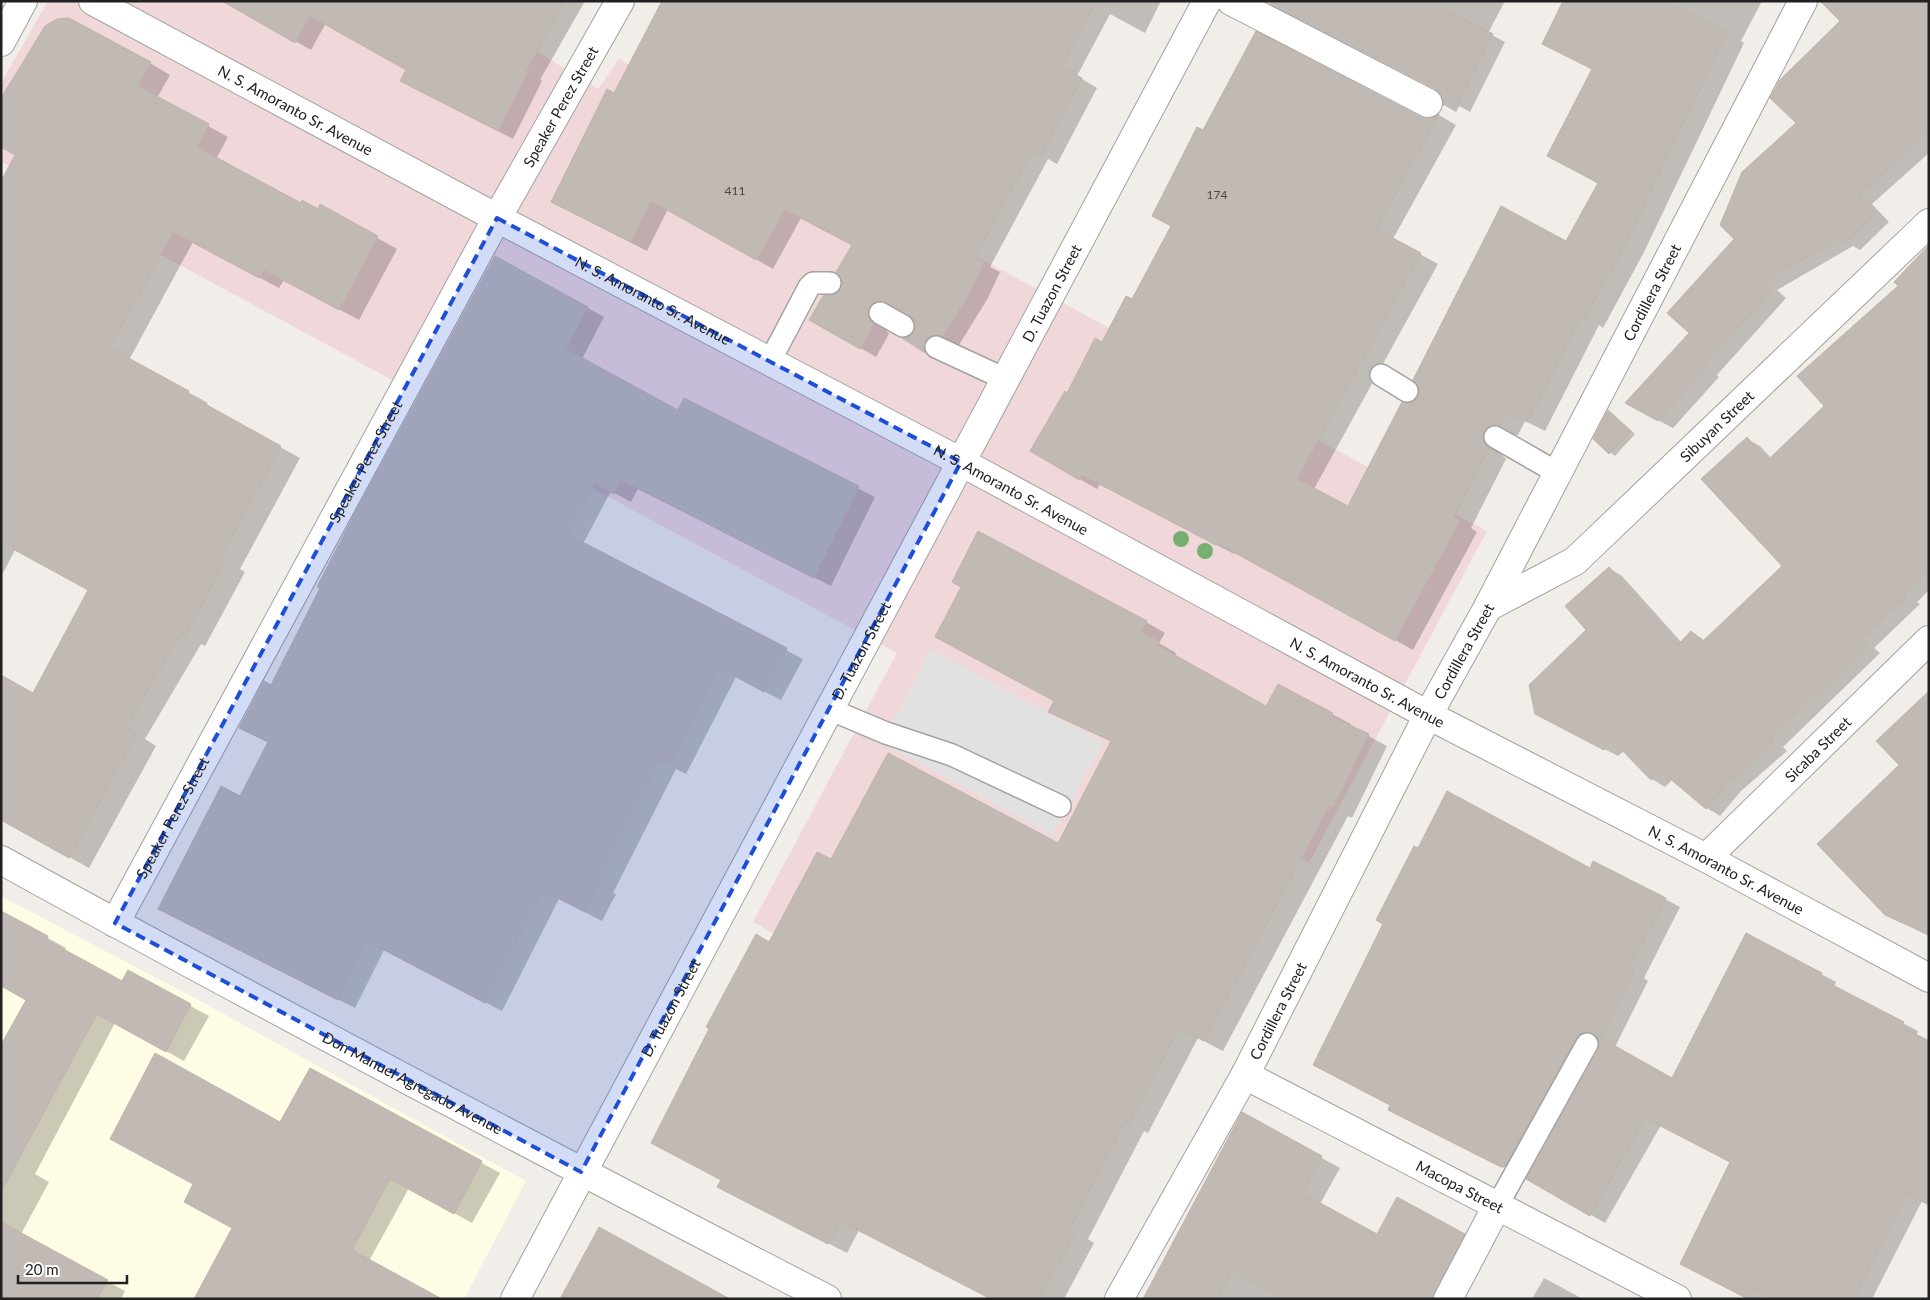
<svg xmlns="http://www.w3.org/2000/svg" width="1930" height="1300" font-family="Lato,sans-serif">
  <style>
    .commercial { fill: #f0d8da }
    .education { fill: #fefce4 }
    .parking { fill: #e1e1e1 }
    .shadow { fill: #0003 }
    .building { fill: #c1b9b4; stroke: #c2b3ab }
    .lines { fill: none; stroke-linecap: round; stroke-linejoin: round }
    .service-casing { stroke: #a2a2a2; stroke-width: 24 }
    .minor-casing { stroke: #a2a2a2; stroke-width: 30 }
    .tertiary-casing { stroke: #a2a2a2; stroke-width: 30 }
    .service { stroke: #fff; stroke-width: 21 }
    .minor { stroke: #fff; stroke-width: 28 }
    .tertiary { stroke: #fff; stroke-width: 28 }
    .tree { fill: #76af71 }
    .marked { fill: #1d4ed8; fill-opacity: 0.2; stroke: #1d4ed8; stroke-width: 4; stroke-dasharray: 10 6; stroke-linejoin: round }
    .labels { text-anchor: middle; dominant-baseline: central; stroke-width: 4; stroke-linejoin: round; paint-order: stroke }
    .number-label { font-size: 12px; fill: #494746 }
    .street-label { font-size: 15px; fill: #212121; stroke: #fff }
  </style>
  <rect width="100%" height="100%" fill="#f1ede8"/>
  <path class="commercial" d="M 48,1 L 456,1 L 598,89 L 619,59 L 823,174 L 1487,531 L 1309,863 L 1105,753 L 956,1032 L 753,922 L 897,653 L 163,256 L 1,161 L 1,83 Z"/>
  <path class="education" d="M 1,896 L 204,1003 L 526,1181 L 464,1299 L 1,1299 Z"/>
  <path class="parking" d="M 931,650 L 1103,742 L 1053,835 L 882,743 Z"/>
  <path class="shadow" d="M 224,1 L 585,1 L 540,80 L 542,81 L 513,139 L 417,89 L 408,69 L 326,23 L 311,50 Z
    M 663,1 L 1161,1 L 1145,33 L 1110,14 L 1077,76 L 1097,88 L 1057,164 L 1048,159 L 990,267 L 1000,272 L 988,298 L 959,345 L 951,343 L 941,360 L 905,339 L 915,333 L 917,326 L 915,318 L 902,311 L 891,311 L 885,317 L 885,329 L 889,334 L 876,357 L 811,319 L 842,289 L 853,245 L 801,218 L 773,269 L 668,209 L 647,251 L 569,211 L 615,95 Z
    M 1272,1 L 1505,1 L 1488,33 L 1505,42 L 1470,112 L 1459,106 L 1456,112 L 1444,105 L 1443,94 L 1438,90 L 1283,10 Z
    M 1564,1 L 1762,1 L 1741,41 L 1744,43 L 1643,254 L 1603,328 L 1599,325 L 1545,431 L 1525,421 L 1518,435 L 1507,435 L 1501,441 L 1501,454 L 1506,459 L 1471,528 L 1477,532 L 1413,650 L 1235,552 L 1234,554 L 1100,484 L 1097,489 L 1031,451 L 1132,300 L 1172,226 L 1203,132 L 1420,118 L 1429,120 L 1439,115 L 1456,125 L 1393,239 L 1438,264 L 1314,489 L 1349,508 L 1413,403 L 1566,243 L 1599,183 L 1593,69 L 1544,44 Z
    M 1929,1 L 1929,153 L 1872,204 L 1889,222 L 1860,250 L 1853,246 L 1777,290 L 1786,298 L 1717,375 L 1719,377 L 1673,428 L 1640,411 L 1691,333 L 1736,239 Z
    M 150,63 L 170,75 L 157,98 L 228,137 L 216,159 L 301,205 L 319,210 L 321,206 L 397,249 L 359,320 L 284,280 L 279,288 L 193,242 L 129,360 L 188,392 L 208,403 L 206,406 L 300,458 L 240,569 L 245,572 L 205,646 L 201,644 L 145,739 L 156,746 L 89,868 L 1,819 L 34,695 L 90,590 L 15,550 L 1,577 L 1,184 Z
    M 1929,247 L 1929,590 L 1917,602 L 1920,604 L 1874,648 L 1880,653 L 1783,747 L 1787,751 L 1741,791 L 1720,816 L 1707,808 L 1673,779 L 1665,787 L 1652,779 L 1624,751 L 1618,756 L 1550,721 L 1588,630 L 1609,568 L 1622,576 L 1682,643 L 1691,632 L 1704,640 L 1784,566 L 1747,439 L 1760,446 L 1771,458 L 1826,406 L 1900,286 Z
    M 496,257 L 604,317 L 582,359 L 678,412 L 684,400 L 875,497 L 831,586 L 638,489 L 631,502 L 611,491 L 583,544 L 803,659 L 781,700 L 736,677 L 686,774 L 676,769 L 613,893 L 616,894 L 602,921 L 559,899 L 502,1011 L 384,950 L 355,1008 L 176,918 L 269,743 L 257,736 L 271,686 Z
    M 1609,412 L 1635,434 L 1615,456 L 1594,439 Z
    M 1146,622 L 1165,633 L 1159,643 L 1176,653 L 1175,656 L 1267,708 L 1332,714 L 1351,724 L 1350,726 L 1387,746 L 1352,818 L 1348,816 L 1223,1051 L 1198,1038 L 1148,1133 L 1144,1131 L 1088,1239 L 1094,1243 L 1064,1299 L 992,1299 L 859,1230 L 847,1253 L 738,1197 L 722,1180 L 652,1143 L 770,944 L 832,861 L 1058,845 L 1112,742 L 1049,711 Z
    M 1929,699 L 1929,936 L 1886,914 L 1901,765 Z
    M 1419,849 L 1590,869 L 1665,899 L 1680,907 L 1644,978 L 1648,981 L 1615,1047 L 1673,1080 L 1821,974 L 1836,982 L 1834,987 L 1918,1031 L 1916,1036 L 1922,1201 L 1872,1299 L 1771,1299 L 1766,1296 L 1764,1299 L 1749,1299 L 1696,1272 L 1731,1162 L 1661,1125 L 1605,1223 L 1528,1179 L 1599,1050 L 1599,1041 L 1596,1041 L 1520,1174 L 1404,1118 L 1391,1106 L 1314,1065 Z
    M 1,912 L 66,948 L 64,951 L 123,982 L 128,972 L 209,1016 L 184,1061 L 115,1023 L 35,1174 L 49,1182 L 21,1234 L 125,1291 L 121,1299 L 1,1299 L 1,1047 L 27,1000 Z
    M 310,1069 L 500,1173 L 472,1223 L 409,1188 L 369,1261 L 233,1228 L 281,1123 Z
    M 1242,1114 L 1340,1168 L 1320,1204 L 1378,1236 L 1464,1235 L 1482,1246 L 1454,1299 L 1144,1299 Z
    M 1544,1278 L 1583,1299 L 1532,1299 Z"/>
  <path class="building" d="M 222,1 L 565,1 L 526,71 L 528,72 L 498,131 L 400,81 L 406,70 L 310,16 L 295,43 Z
    M 662,1 L 1096,1 L 1061,67 L 1082,78 L 1041,155 L 1032,151 L 975,257 L 984,262 L 972,289 L 943,336 L 934,335 L 925,341 L 925,353 L 902,338 L 909,337 L 914,333 L 915,326 L 913,319 L 886,302 L 874,302 L 869,307 L 869,319 L 874,324 L 860,349 L 809,320 L 823,296 L 836,294 L 841,289 L 841,277 L 836,272 L 852,245 L 785,210 L 756,260 L 651,201 L 631,242 L 551,202 L 607,89 L 614,93 Z
    M 1272,1 L 1430,1 L 1493,34 L 1457,106 L 1446,100 L 1443,106 L 1441,95 L 1435,89 L 1270,4 Z
    M 1563,1 L 1664,1 L 1727,32 L 1625,244 L 1585,319 L 1581,316 L 1527,422 L 1507,412 L 1500,426 L 1489,426 L 1484,431 L 1484,443 L 1489,448 L 1454,517 L 1460,521 L 1395,641 L 1217,543 L 1216,545 L 1082,475 L 1079,480 L 1030,451 L 1065,391 L 1067,393 L 1095,338 L 1102,342 L 1126,296 L 1132,299 L 1171,226 L 1152,216 L 1197,127 L 1203,130 L 1256,31 L 1421,117 L 1429,119 L 1439,114 L 1376,229 L 1421,253 L 1297,479 L 1348,506 L 1402,402 L 1412,402 L 1418,397 L 1418,386 L 1413,380 L 1501,206 L 1566,241 L 1598,183 L 1547,156 L 1592,69 L 1542,44 Z
    M 1820,1 L 1929,1 L 1929,132 L 1859,195 L 1876,213 L 1845,243 L 1840,238 L 1764,281 L 1773,289 L 1703,366 L 1706,368 L 1658,421 L 1625,403 L 1689,333 L 1667,313 L 1734,239 L 1720,225 L 1742,172 L 1796,123 L 1770,98 L 1780,80 L 1840,21 Z
    M 69,18 L 151,62 L 138,86 L 209,124 L 197,147 L 301,203 L 302,200 L 318,209 L 320,204 L 378,236 L 339,310 L 264,270 L 259,278 L 173,232 L 110,348 L 189,391 L 187,394 L 281,446 L 221,557 L 226,560 L 185,636 L 181,633 L 126,727 L 137,733 L 69,858 L 1,820 L 1,675 L 33,693 L 88,590 L 13,549 L 14,547 L 1,540 L 1,181 L 15,155 L 1,147 L 1,98 L 45,26 L 57,19 Z
    M 1929,245 L 1929,569 L 1904,593 L 1907,596 L 1862,639 L 1867,645 L 1770,739 L 1774,743 L 1727,783 L 1706,809 L 1661,771 L 1651,780 L 1613,741 L 1604,750 L 1535,714 L 1529,685 L 1586,630 L 1565,606 L 1609,567 L 1678,645 L 1691,631 L 1703,641 L 1782,566 L 1701,479 L 1747,437 L 1768,460 L 1824,406 L 1797,376 L 1898,286 L 1894,282 Z
    M 495,256 L 588,307 L 566,349 L 678,410 L 684,398 L 859,486 L 814,578 L 621,480 L 614,494 L 594,483 L 567,534 L 787,648 L 764,692 L 720,668 L 670,766 L 659,760 L 597,882 L 600,884 L 585,912 L 542,890 L 485,1003 L 367,941 L 338,1000 L 158,909 L 221,786 L 240,796 L 268,742 L 239,728 L 264,681 L 271,685 L 320,588 L 317,587 L 357,509 Z
    M 1608,410 L 1631,431 L 1609,454 L 1593,439 Z
    M 978,531 L 1147,621 L 1141,632 L 1159,641 L 1157,645 L 1266,706 L 1278,684 L 1333,713 L 1331,716 L 1369,734 L 1333,808 L 1329,806 L 1204,1041 L 1179,1028 L 1129,1124 L 1125,1122 L 1070,1228 L 1076,1231 L 1039,1299 L 991,1299 L 840,1221 L 828,1244 L 717,1187 L 721,1180 L 651,1143 L 709,1029 L 706,1027 L 756,934 L 769,942 L 817,852 L 831,859 L 888,753 L 1058,843 L 1111,741 L 1048,712 L 1054,701 L 935,637 L 961,587 L 952,582 Z
    M 1929,691 L 1929,935 L 1885,915 L 1817,844 L 1899,765 L 1876,741 Z
    M 1447,791 L 1590,868 L 1593,861 L 1666,898 L 1629,968 L 1634,971 L 1601,1038 L 1672,1078 L 1746,933 L 1822,973 L 1819,978 L 1904,1022 L 1902,1027 L 1929,1041 L 1929,1205 L 1907,1194 L 1853,1299 L 1770,1299 L 1751,1289 L 1746,1298 L 1680,1264 L 1730,1162 L 1645,1118 L 1590,1216 L 1526,1179 L 1598,1050 L 1598,1038 L 1593,1033 L 1581,1033 L 1576,1038 L 1504,1167 L 1501,1167 L 1388,1110 L 1390,1105 L 1313,1065 L 1383,924 L 1376,920 L 1414,846 L 1418,848 Z
    M 1,911 L 48,936 L 47,940 L 122,981 L 128,970 L 191,1004 L 166,1052 L 97,1014 L 1,1192 L 1,1045 L 26,1000 L 1,986 Z
    M 155,1053 L 280,1122 L 310,1068 L 482,1161 L 454,1214 L 390,1179 L 352,1250 L 442,1299 L 194,1299 L 232,1228 L 184,1202 L 193,1184 L 110,1139 Z
    M 1242,1112 L 1322,1156 L 1302,1193 L 1377,1234 L 1397,1197 L 1465,1234 L 1433,1299 L 1284,1299 L 1232,1270 L 1217,1299 L 1143,1299 Z
    M 1,1222 L 108,1280 L 97,1299 L 1,1299 Z
    M 599,1227 L 730,1299 L 560,1299 Z"/>
  <g class="lines">
    <g class="service-casing">
      <path id="service" d="M 880,313 L 903,326
        M 936,347 L 1005,379
        M 770,361 L 809,287 L 813,283 L 830,283
        M 1381,375 L 1407,391
        M 1495,437 L 1558,473
        M 829,709 L 886,733 L 952,755 L 1060,806
        M 1497,1206 L 1587,1044"/>
    </g>
    <g class="minor-casing">
      <g id="minor">
        <path d="M 1231,1 L 1428,103"/>
        <path d="M 1,42 L 23,1"/>
        <path id="s1" d="M 1488,607 L 1575,561 L 1929,223"/>
        <path id="s2" d="M 1706,858 L 1929,640"/>
        <path id="s3" d="M 1,860 C 274,1011 550,1156 827,1299"/>
        <path id="s4" d="M 115,923 L 497,218 L 620,1"/>
        <path id="s5" d="M 1245,1075 L 1677,1299"/>
        <path id="s6" d="M 1119,1299 L 1245,1075 L 1428,715 L 1488,607 L 1803,1"/>
        <path d="M 1448,1299 L 1497,1206"/>
      </g>
    </g>
    <g class="tertiary-casing">
      <g id="tertiary">
        <path id="s7" d="M 93,1 L 497,218 L 961,462 L 1428,715 L 1706,858 L 1929,978"/>
        <path id="s8" d="M 515,1299 L 1207,1"/>
      </g>
    </g>
    <use href="#service" class="service"/>
    <use href="#minor" class="minor"/>
    <use href="#tertiary" class="tertiary"/>
  </g>
  <g class="tree">
    <circle cx="1181" cy="539" r="8"/>
    <circle cx="1205" cy="551" r="8"/>
  </g>
  <path class="marked" d="M 497,218 L 961,462 L 581,1172 L 115,923 Z"/>
  <g class="labels">
    <g class="number-label">
      <text x="735" y="190">411</text>
      <text x="1217" y="194">174</text>
    </g>
    <g class="street-label">
      <text stroke="none"><textPath href="#s4" startOffset="930">Speaker Perez Street</textPath></text>
      <text stroke="none"><textPath href="#s7" startOffset="230">N. S. Amoranto Sr. Avenue</textPath></text>
      <text stroke="none"><textPath href="#s8" startOffset="1140">D. Tuazon Street</textPath></text>
      <text stroke="none"><textPath href="#s6" startOffset="1139">Cordillera Street</textPath></text>
      <text stroke="none"><textPath href="#s7" startOffset="635">N. S. Amoranto Sr. Avenue</textPath></text>
      <text stroke="none"><textPath href="#s1" startOffset="294">Sibuyan Street</textPath></text>
      <text stroke="none"><textPath href="#s4" startOffset="525">Speaker Perez Street</textPath></text>
      <text stroke="none"><textPath href="#s7" startOffset="1040">N. S. Amoranto Sr. Avenue</textPath></text>
      <text stroke="none"><textPath href="#s8" startOffset="735">D. Tuazon Street</textPath></text>
      <text stroke="none"><textPath href="#s6" startOffset="734">Cordillera Street</textPath></text>
      <text stroke="none"><textPath href="#s7" startOffset="1445">N. S. Amoranto Sr. Avenue</textPath></text>
      <text stroke="none"><textPath href="#s2" startOffset="156">Sicaba Street</textPath></text>
      <text stroke="none"><textPath href="#s4" startOffset="120">Speaker Perez Street</textPath></text>
      <text stroke="none"><textPath href="#s7" startOffset="1850">N. S. Amoranto Sr. Avenue</textPath></text>
      <text stroke="none"><textPath href="#s8" startOffset="330">D. Tuazon Street</textPath></text>
      <text stroke="none"><textPath href="#s6" startOffset="329">Cordillera Street</textPath></text>
      <text stroke="none"><textPath href="#s3" startOffset="468">Don Manuel Agregado Avenue</textPath></text>
      <text stroke="none"><textPath href="#s5" startOffset="242">Macopa Street</textPath></text>
    </g>
  </g>
  <rect width="1930" height="1300" fill="none" stroke="#212121" stroke-width="5"/>
  <path d="M18 1275v8h109v-8" fill="none" stroke="#212121" stroke-width="2.5"/>
  <text x="25" y="1275" font-size="15" fill="#212121" stroke="#ffffff" stroke-width="4" paint-order="stroke">20 m</text>
</svg>
